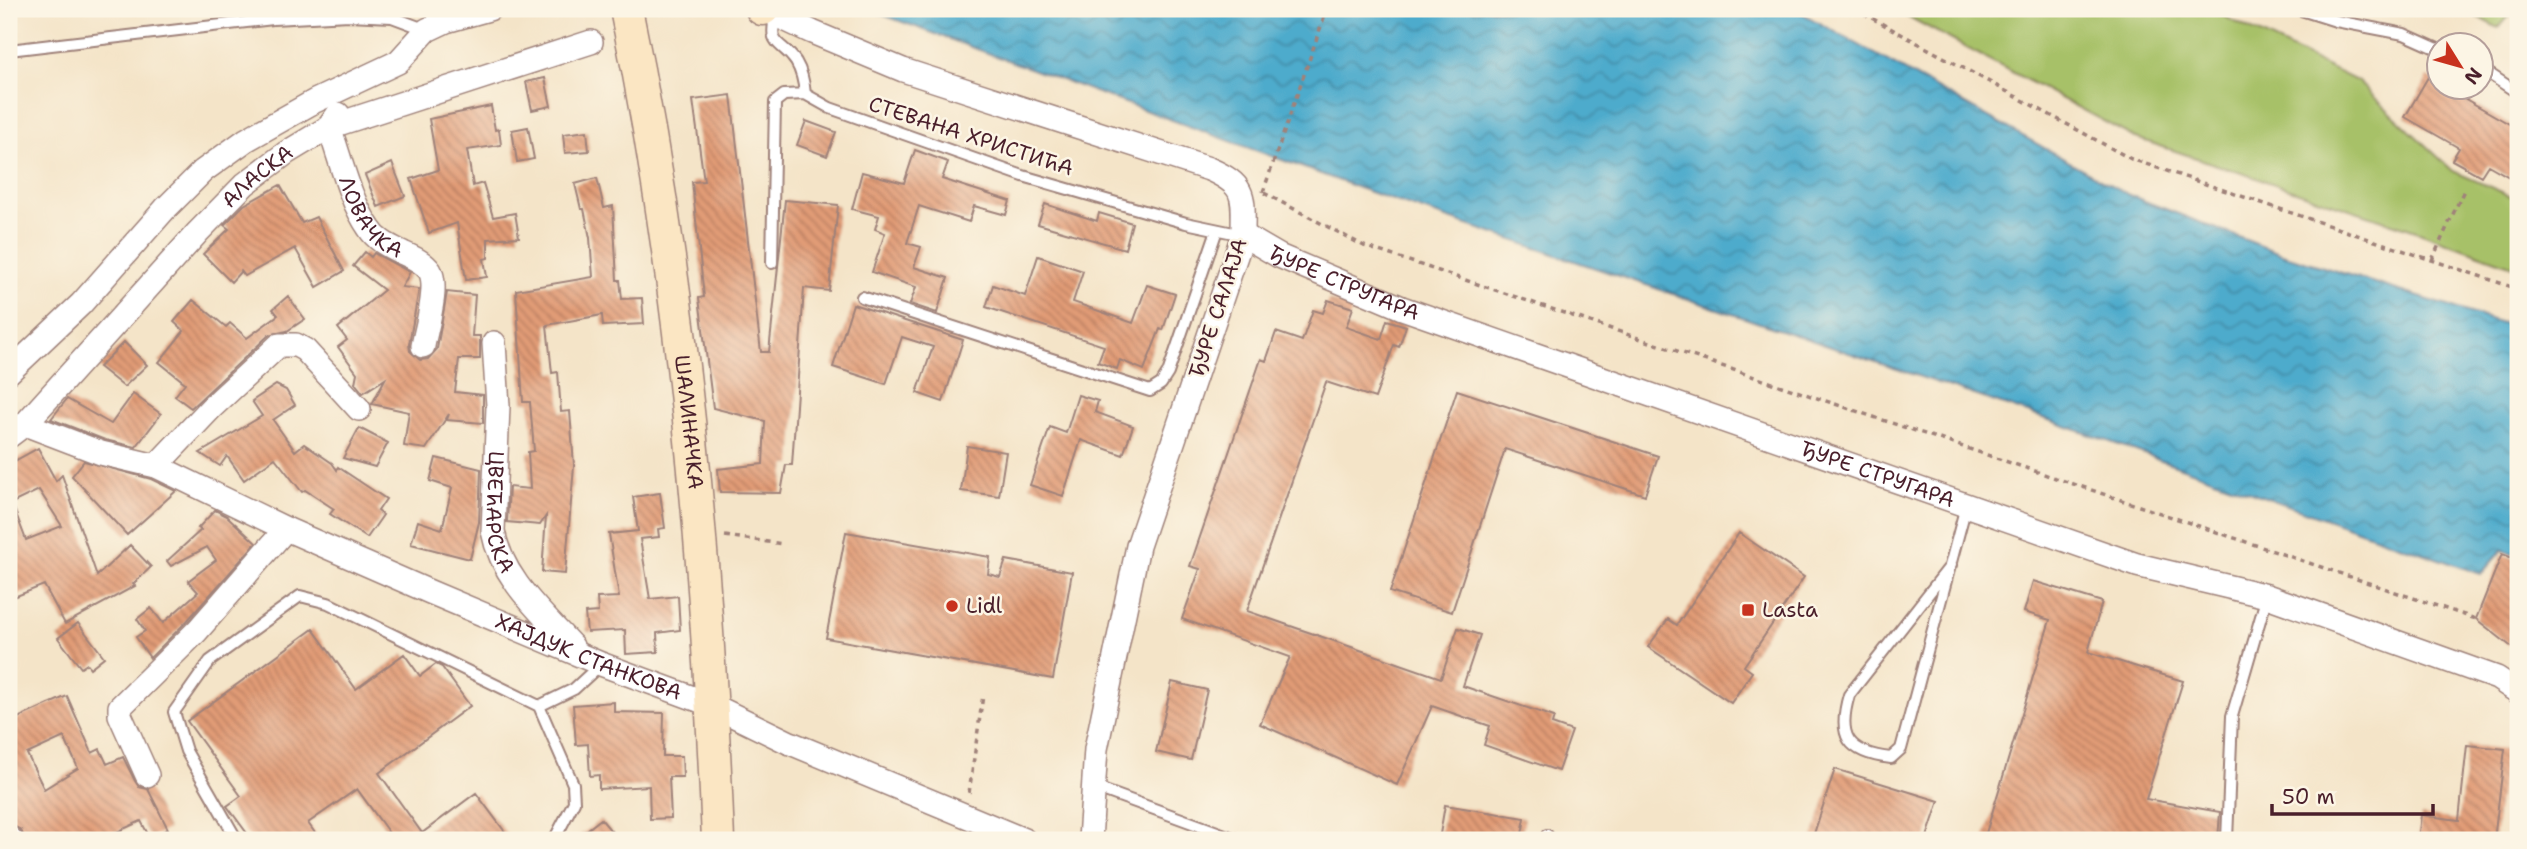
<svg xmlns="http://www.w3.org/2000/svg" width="2527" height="849" font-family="'Shantell Sans',sans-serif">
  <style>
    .green { fill: #a7c167; stroke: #787049; stroke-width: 2 }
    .water { fill: url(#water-waves); stroke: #4c657c; stroke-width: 2 }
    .building { fill: url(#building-back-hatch); fill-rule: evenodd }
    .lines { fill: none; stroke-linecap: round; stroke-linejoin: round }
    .lane-casing { stroke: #9f827a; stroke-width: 14 }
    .street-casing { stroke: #9f827a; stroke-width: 26 }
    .secondary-casing { stroke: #9f827a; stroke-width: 35 }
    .path { stroke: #9f827a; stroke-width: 3.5; stroke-dasharray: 5 5; stroke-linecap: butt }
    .lane { stroke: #fff; stroke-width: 10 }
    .street { stroke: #fff; stroke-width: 23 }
    .secondary { stroke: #fbe6c3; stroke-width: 32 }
    .poi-dot { fill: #c8321e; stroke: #fcf5e5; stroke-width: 2.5 }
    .labels { text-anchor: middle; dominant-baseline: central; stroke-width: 5; stroke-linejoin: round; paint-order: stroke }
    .street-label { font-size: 21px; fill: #4a1f2b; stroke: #fcf5e5 }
    .poi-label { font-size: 21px; fill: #4a1f2b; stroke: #fcf5e5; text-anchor: start }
  </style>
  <defs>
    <pattern id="water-waves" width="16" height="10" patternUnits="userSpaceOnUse" patternTransform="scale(1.75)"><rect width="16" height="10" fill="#4dabcc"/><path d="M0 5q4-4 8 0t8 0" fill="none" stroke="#428ba6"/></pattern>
    <pattern id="building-back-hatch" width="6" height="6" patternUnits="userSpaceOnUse" patternTransform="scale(1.75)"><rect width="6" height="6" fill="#e19b76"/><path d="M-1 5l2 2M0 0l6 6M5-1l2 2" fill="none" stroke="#b87e61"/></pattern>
  </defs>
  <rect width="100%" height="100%" fill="#fcf5e5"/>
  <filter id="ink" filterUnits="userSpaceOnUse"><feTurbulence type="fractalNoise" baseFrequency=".0143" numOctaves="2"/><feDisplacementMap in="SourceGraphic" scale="14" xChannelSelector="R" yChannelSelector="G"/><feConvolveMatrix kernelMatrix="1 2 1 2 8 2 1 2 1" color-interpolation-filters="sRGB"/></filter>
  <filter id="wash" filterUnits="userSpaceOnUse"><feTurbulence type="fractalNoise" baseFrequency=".00686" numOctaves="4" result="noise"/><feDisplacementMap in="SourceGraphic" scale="28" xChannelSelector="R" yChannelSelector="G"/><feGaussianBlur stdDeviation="1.57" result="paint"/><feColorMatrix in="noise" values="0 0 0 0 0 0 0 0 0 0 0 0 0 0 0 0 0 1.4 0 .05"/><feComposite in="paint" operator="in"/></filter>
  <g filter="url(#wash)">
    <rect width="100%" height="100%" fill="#f4e4c8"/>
    <path class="green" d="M 1894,9 L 2209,9 L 2357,81 L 2453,171 L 2518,199 L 2518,268 L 2419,232 L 2133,137 Z
      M 2462,9 L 2514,9 L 2498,28 Z"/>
    <path class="water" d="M 871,9 L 1794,9 L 2129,195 L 2282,254 L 2518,328 L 2518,555 L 2502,550 L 2481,574 L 2049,420 L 1384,197 L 872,11 Z"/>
    <g id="blocks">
      <path class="building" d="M 2428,77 L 2440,84 L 2440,88 L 2446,88 L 2518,129 L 2518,182 L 2488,165 L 2481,176 L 2452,160 L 2459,148 L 2405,117 Z
        M 545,78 L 551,106 L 532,110 L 526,82 Z
        M 731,95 L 761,352 L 769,352 L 785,200 L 838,205 L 829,291 L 804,288 L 792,465 L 786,465 L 781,493 L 720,492 L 718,469 L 763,464 L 765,421 L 713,408 L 699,298 L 704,297 L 692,182 L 704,181 L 693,100 Z
        M 491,106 L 495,130 L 499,129 L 501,145 L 467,150 L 473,186 L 483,183 L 493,217 L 515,213 L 519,237 L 488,239 L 488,258 L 484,259 L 487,277 L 466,280 L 457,223 L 429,233 L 411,179 L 438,170 L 429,119 Z
        M 806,121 L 836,132 L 827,156 L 797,145 Z
        M 528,127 L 534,159 L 517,162 L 512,130 Z
        M 587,131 L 589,151 L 565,153 L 563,134 Z
        M 915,150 L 948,162 L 942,179 L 1010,201 L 1006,215 L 974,206 L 969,222 L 919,206 L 907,243 L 921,247 L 914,267 L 948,278 L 937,313 L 910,304 L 916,287 L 872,272 L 885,233 L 875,229 L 879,216 L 852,209 L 862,172 L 904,183 Z
        M 392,163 L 405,196 L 378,207 L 365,175 Z
        M 597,178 L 604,208 L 613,206 L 617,280 L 620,280 L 622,299 L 642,298 L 644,324 L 603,326 L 602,315 L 547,325 L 552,373 L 558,372 L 561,412 L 570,411 L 574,466 L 565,574 L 542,572 L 546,516 L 540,525 L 507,522 L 509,487 L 530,489 L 528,452 L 534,451 L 530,402 L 523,402 L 516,290 L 593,277 L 590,238 L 584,209 L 581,209 L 575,184 Z
        M 280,185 L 302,223 L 316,217 L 344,271 L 317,287 L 295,248 L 245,276 L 241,271 L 231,282 L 203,254 L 229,229 L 224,225 L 244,205 Z
        M 1045,204 L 1097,221 L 1099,213 L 1132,223 L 1125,249 L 1038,224 Z
        M 365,252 L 371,257 L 374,253 L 410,272 L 402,287 L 419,289 L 409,344 L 410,351 L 420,360 L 428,359 L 437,349 L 447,292 L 475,295 L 472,336 L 480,336 L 480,359 L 459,359 L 455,392 L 483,395 L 483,423 L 447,420 L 449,414 L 426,449 L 404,446 L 409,412 L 372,404 L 385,379 L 363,393 L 355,383 L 357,373 L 338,347 L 347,340 L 338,328 L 384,290 L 353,266 Z
        M 1038,256 L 1083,271 L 1073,302 L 1133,323 L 1147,285 L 1175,294 L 1163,330 L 1160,329 L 1144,370 L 1120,360 L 1117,369 L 1098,362 L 1104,346 L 986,307 L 993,285 L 1025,296 Z
        M 288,296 L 305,319 L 287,331 L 269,335 L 191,408 L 175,396 L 185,383 L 159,362 L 184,331 L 174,322 L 193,300 L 226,327 L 230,323 L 247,338 L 278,315 L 273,309 Z
        M 1328,300 L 1353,308 L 1346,327 L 1381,339 L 1387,320 L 1406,326 L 1399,347 L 1394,345 L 1375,398 L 1326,382 L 1247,611 L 1441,678 L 1458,628 L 1480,635 L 1463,686 L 1554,717 L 1552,724 L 1572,731 L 1558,771 L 1484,745 L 1490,726 L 1432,706 L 1397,785 L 1260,724 L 1290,657 L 1182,619 L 1200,569 L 1190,566 L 1261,359 L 1266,361 L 1276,332 L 1302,341 L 1313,310 L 1323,313 Z
        M 853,304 L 963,340 L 943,402 L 917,393 L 933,347 L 902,337 L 886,384 L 833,367 Z
        M 124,342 L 147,365 L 124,387 L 99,367 Z
        M 276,385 L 286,390 L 295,405 L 273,420 L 295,451 L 304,444 L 332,463 L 337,470 L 338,467 L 386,499 L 378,511 L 383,515 L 367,538 L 330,514 L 334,509 L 305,490 L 302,492 L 275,458 L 244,480 L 227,456 L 220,466 L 200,453 L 262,416 L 252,401 Z
        M 1457,390 L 1658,456 L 1645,495 L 1505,449 L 1452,612 L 1390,592 Z
        M 133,394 L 161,414 L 136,447 L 105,440 L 51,419 L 67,399 L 111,424 Z
        M 1078,395 L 1098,401 L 1095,412 L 1133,426 L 1123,455 L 1081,440 L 1063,496 L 1030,485 L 1050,427 L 1066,433 Z
        M 359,428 L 388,443 L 375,467 L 343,458 Z
        M 967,446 L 1006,452 L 999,496 L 961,491 Z
        M 38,448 L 56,481 L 62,475 L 97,576 L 130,545 L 151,567 L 133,584 L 135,586 L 65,624 L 44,585 L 9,599 L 9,464 ZM 39,490 L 62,526 L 26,540 L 12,503 Z
        M 436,458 L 481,469 L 479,522 L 470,559 L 411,544 L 418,521 L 442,529 L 452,488 L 430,481 Z
        M 84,461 L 151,479 L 176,491 L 127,535 L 72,476 Z
        M 660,493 L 665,528 L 658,529 L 659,537 L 640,539 L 650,599 L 678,596 L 680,630 L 657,633 L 658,652 L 626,654 L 625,630 L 587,632 L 585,613 L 598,612 L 597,598 L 619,597 L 609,534 L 638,531 L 633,497 Z
        M 215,510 L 227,516 L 256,543 L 187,621 L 150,658 L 136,637 L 145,631 L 137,619 L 151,608 L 163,623 L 198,592 L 188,581 L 216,560 L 207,547 L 171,566 L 167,561 L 201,530 L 198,528 Z
        M 846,532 L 990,557 L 988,574 L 1000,577 L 1006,560 L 1072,572 L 1053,679 L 826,638 Z
        M 1739,533 L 1804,577 L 1744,666 L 1752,672 L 1731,703 L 1648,647 L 1668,619 L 1677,625 Z
        M 2502,554 L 2518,560 L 2518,652 L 2476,619 Z
        M 2033,581 L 2102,602 L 2088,652 L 2183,681 L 2146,799 L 2220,812 L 2218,840 L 1984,840 L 2050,620 L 2024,612 Z
        M 78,623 L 104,657 L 90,668 L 87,664 L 81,668 L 58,638 Z
        M 313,629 L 356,689 L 404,654 L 420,676 L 436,664 L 442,667 L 470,706 L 379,773 L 422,833 L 476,793 L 511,840 L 394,840 L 357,789 L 308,823 L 320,840 L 252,840 L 227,806 L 241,796 L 187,721 Z
        M 1172,682 L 1207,690 L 1191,760 L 1156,752 Z
        M 67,696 L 92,753 L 100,749 L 107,764 L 123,757 L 135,781 L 139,787 L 148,789 L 168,829 L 150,838 L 141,821 L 110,835 L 113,840 L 25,840 L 21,830 L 9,824 L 9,718 L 11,721 ZM 64,737 L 78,768 L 44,789 L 27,754 Z
        M 614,702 L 614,712 L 664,713 L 663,756 L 682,756 L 683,777 L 669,777 L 671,818 L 650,819 L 649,786 L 599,789 L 599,775 L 590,776 L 588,744 L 576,745 L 573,705 Z
        M 2467,745 L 2505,749 L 2494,840 L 2418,840 L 2421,815 L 2459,820 Z
        M 1835,769 L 1939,801 L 1926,840 L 1812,840 Z
        M 1445,805 L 1525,818 L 1521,840 L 1439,840 Z
        M 601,819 L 612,832 L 602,840 L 574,840 Z"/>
    </g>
  </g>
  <g filter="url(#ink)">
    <use href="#blocks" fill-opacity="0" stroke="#9f827a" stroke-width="2"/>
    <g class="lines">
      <g class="lane-casing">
        <path id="lane" d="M 2298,9 L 2336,21 L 2404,34 L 2440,50
          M 776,14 C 767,48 781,40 796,62 C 802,72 804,82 805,94 L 830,108 L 1023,176 L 1186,223 L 1243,235
          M 9,50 L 273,19 L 349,15 L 392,17 L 427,30
          M 2482,69 L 2518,93
          M 772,263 L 775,102 L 784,95 L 805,94
          M 862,297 L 1150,391 L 1161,384 L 1168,373 L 1217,230
          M 1951,565 L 1849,695 C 1837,736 1847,753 1891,758 L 1901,749 L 1966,506
          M 1094,787 L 1239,840
          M 237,840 L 186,751 L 174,712 L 210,661 L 300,596 L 328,603 L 539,706
          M 554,840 L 574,802 L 573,784 L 539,706 L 574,689 L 601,664
          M 1546,840 L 1547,835
          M 2227,840 L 2232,716 L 2267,596"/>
      </g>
      <g class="street-casing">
        <g id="street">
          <path d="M 763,9 L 812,32 L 903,70 L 1209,169 C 1248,186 1243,197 1243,235 L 1138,546 L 1096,749 L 1090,840"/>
          <path id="s1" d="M 338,114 L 329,127 C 341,160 349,199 369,228 C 377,241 389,246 403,253 C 412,257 424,262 430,271 C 439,288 426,328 423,346"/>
          <path id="s2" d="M 1243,235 L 1279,256 L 1402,308 L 2137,565 L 2267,596 L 2497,678 L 2518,692"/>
          <path id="s3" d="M 494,343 L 498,406 L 493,531 C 502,579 541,612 572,646"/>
          <path d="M 9,372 L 81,304 L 165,209 L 203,171 L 246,140 L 315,101 L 398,62 L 427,30 L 446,21 L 489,9"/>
          <path id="s4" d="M 25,424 L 101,453 L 156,466 L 286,529 L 430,592 L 601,664 L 712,705 L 788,742 L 1024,840"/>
          <path id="s5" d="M 9,436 L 25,424 L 198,232 L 245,184 L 286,153 L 329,127 L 591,42"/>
          <path d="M 156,466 L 211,408 L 279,345 L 296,345 L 305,350 L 359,409"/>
          <path d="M 147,775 L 120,715 L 120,707 L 197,631 L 286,529"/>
          <path d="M 9,838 L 11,840"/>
        </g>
      </g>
      <g class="secondary-casing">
        <g id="secondary">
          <path id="s6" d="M 626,9 C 683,282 707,562 718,840"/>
          <path d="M 762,9 L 763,9"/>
        </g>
      </g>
      <path class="path" d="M 1855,9 L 2131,159 L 2518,289
        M 1263,192 L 1327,9
        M 1264,193 L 1364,246 L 2476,619
        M 2432,260 L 2465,188
        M 725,536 L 783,544
        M 969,793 L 983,695"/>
      <use href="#lane" class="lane"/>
      <use href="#street" class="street"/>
      <use href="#secondary" class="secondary"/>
    </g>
  </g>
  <g class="poi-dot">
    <circle cx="952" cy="606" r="7"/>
    <rect x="1741" y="603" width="14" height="14" rx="3.5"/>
  </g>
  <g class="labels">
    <g class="street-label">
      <text transform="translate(971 136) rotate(18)">СТЕВАНА ХРИСТИЋА</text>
      <text stroke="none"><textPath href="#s5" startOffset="360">АЛАСКА</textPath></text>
      <text stroke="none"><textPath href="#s1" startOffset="117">ЛОВАЧКА</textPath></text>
      <text stroke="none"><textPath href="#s2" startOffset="112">ЂУРЕ СТРУГАРА</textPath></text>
      <text transform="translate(1218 308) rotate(-72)">ЂУРЕ САЛАЈА</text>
      <text stroke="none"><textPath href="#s6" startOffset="418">ШАЛИНАЧКА</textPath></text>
      <text stroke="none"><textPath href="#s2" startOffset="679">ЂУРЕ СТРУГАРА</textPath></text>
      <text stroke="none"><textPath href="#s3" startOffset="170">ЦВЕЋАРСКА</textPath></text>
      <text stroke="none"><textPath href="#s4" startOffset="611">ХАЈДУК СТАНКОВА</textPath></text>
    </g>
    <g class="poi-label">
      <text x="966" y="606">Lidl</text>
      <text x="1762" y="610">Lasta</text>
    </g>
  </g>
  <rect width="2527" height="849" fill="none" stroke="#fcf5e5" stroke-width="35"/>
  <g transform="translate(2460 66) rotate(127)"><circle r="33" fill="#fcf5e5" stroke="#b59f9b" stroke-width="2"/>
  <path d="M0-5L12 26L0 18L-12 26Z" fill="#c8321e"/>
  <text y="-10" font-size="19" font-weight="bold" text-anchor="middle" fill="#4a1f2b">N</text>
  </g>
  <path d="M2272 804v10h161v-10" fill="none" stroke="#4a1f2b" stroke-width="3.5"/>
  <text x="2282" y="804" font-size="21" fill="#4a1f2b" stroke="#fcf5e5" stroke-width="5" paint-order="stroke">50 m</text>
</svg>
